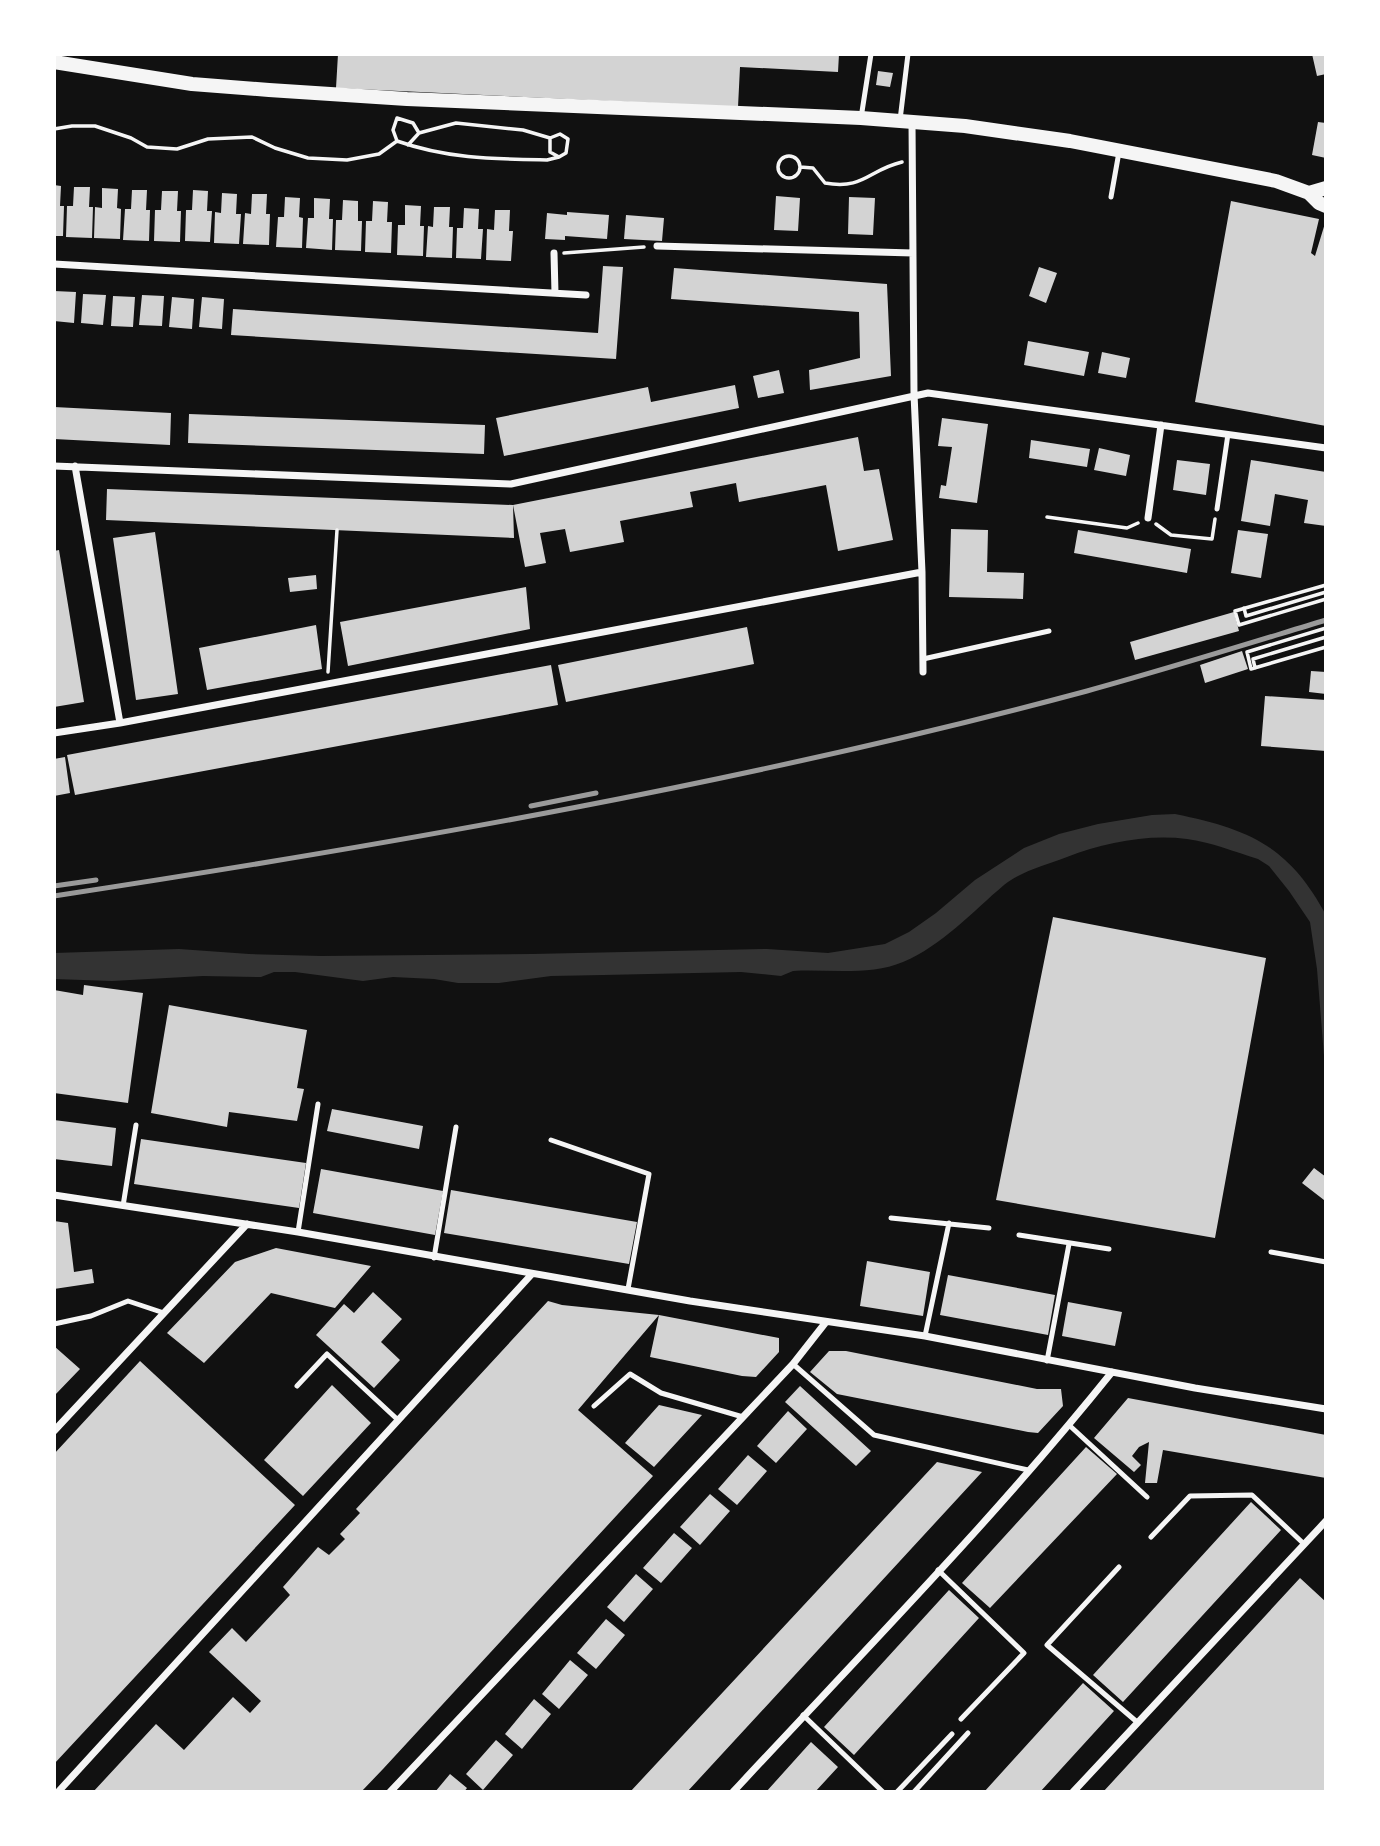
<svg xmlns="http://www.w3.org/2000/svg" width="1380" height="1846" font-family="'Asap Condensed',sans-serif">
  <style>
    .water { fill: #333 }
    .building { fill: #d3d3d3 }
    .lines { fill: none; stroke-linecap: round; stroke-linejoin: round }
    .path { stroke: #f5f5f5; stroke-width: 3.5 }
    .service { stroke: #f5f5f5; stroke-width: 5 }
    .minor { stroke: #f5f5f5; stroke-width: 7 }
    .secondary { stroke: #f5f5f5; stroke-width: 14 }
    .rail { stroke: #9a9a9a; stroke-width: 5 }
  </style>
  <rect width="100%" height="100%" fill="#111"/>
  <path class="water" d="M 1175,814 C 1249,829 1289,846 1326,915 L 1326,1081 L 1317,969 L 1310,922 L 1289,891 L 1269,866 L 1258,859 C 1235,852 1211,842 1187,839 C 1146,834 1104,843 1067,857 C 1047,865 1021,871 1004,885 C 972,912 943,945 903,962 C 870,976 828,969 793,971 L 781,976 L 741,972 L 603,975 L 551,976 L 499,983 L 458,983 L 434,979 L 393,977 L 363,981 L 295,972 L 274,972 L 261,977 L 203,976 L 112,981 L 54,979 L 54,953 L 179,949 L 249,954 L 321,956 L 532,954 L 767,949 L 828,953 L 885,944 L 909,932 L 936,913 L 975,880 L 1024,848 L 1059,834 L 1098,824 L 1152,815 Z"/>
  <path class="building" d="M 338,54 L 839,54 L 838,72 L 740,67 L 738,107 L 336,88 Z
    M 1312,54 L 1326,54 L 1326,74 L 1317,76 Z
    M 878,71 L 893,73 L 890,87 L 876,85 Z
    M 1318,122 L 1326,123 L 1326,158 L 1312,155 Z
    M 54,185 L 61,186 L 60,206 L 64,206 L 63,236 L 54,236 Z
    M 74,187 L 90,187 L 89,207 L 93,207 L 92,238 L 66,237 L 67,206 L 73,206 Z
    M 102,188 L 118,189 L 117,208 L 121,209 L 120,239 L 94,238 L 95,207 L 102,208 Z
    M 132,190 L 147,190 L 146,210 L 150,210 L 149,241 L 123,240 L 125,209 L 131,209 Z
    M 193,190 L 208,191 L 207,211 L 212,211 L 210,242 L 185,241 L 186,210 L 192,210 Z
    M 162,191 L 178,191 L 177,211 L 181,211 L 180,242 L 154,241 L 155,210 L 161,210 Z
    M 222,193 L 237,194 L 236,214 L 241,214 L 239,244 L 214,243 L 215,212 L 221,213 Z
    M 252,194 L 267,194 L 266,214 L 270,214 L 269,245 L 243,244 L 245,213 L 251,214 Z
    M 776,196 L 800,198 L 798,231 L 774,230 Z
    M 285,197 L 300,198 L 299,217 L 303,218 L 302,248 L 276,247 L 278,217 L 284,217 Z
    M 849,197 L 875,198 L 873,235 L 848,234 Z
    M 314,198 L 330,199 L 329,219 L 333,219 L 332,250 L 306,248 L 308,218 L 314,218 Z
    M 343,200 L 358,201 L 358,221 L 362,221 L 361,251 L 335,250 L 336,220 L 342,220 Z
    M 373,201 L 388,202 L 387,222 L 392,222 L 391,253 L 365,252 L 366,221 L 372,221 Z
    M 1231,201 L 1319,219 L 1311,253 L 1315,256 L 1326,220 L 1326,426 L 1195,402 Z
    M 405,205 L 421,206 L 420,226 L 424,226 L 423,256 L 397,255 L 398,225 L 405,225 Z
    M 434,207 L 450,207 L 449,227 L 453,227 L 452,258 L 426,257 L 428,226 L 433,227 Z
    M 464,208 L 479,209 L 478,229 L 483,229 L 481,259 L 456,258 L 457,228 L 463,228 Z
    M 495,210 L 510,210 L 509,231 L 513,231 L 511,261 L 486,260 L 487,229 L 494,230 Z
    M 567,212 L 609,215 L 607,239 L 565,236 L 565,240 L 545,239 L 547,213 L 567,215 Z
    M 626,215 L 664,218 L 662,241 L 624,239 Z
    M 603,266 L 623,267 L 616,359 L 231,335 L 233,309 L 598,333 Z
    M 1039,267 L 1057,273 L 1046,303 L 1029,296 Z
    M 674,268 L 887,284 L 891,376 L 810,390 L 809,370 L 860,358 L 859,312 L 671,299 Z
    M 54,291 L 76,292 L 74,323 L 54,321 Z
    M 83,294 L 106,295 L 103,325 L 81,323 Z
    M 142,295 L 164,296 L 162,326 L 139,325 Z
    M 113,296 L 135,297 L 133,327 L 111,326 Z
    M 172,297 L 194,299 L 192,329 L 169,327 Z
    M 202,297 L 224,299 L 222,329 L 199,327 Z
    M 1028,341 L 1089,352 L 1084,376 L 1024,365 Z
    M 1102,352 L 1130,358 L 1126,378 L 1098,373 Z
    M 779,370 L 784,393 L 758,398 L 753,376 Z
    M 735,385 L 739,408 L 504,456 L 496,418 L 648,387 L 651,402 Z
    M 54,407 L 171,413 L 170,445 L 54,439 Z
    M 189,414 L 485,425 L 484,454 L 188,443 Z
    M 942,418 L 988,424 L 977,503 L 939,498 L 941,485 L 946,486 L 952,447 L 938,446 Z
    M 858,437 L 864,471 L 879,469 L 893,540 L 838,551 L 826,485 L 739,502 L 736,483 L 690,492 L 693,507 L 620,521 L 624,542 L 570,552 L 565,529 L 540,533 L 546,563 L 525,567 L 513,505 Z
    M 1031,440 L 1090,449 L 1087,467 L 1029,458 Z
    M 1099,448 L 1130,455 L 1126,476 L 1094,470 Z
    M 1177,460 L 1210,464 L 1206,495 L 1173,490 Z
    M 1251,460 L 1326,472 L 1326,526 L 1304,523 L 1308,500 L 1275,494 L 1270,526 L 1241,521 Z
    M 107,489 L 513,505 L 514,538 L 106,520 Z
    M 951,529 L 988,530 L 987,572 L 1024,573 L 1023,599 L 949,597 Z
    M 1078,530 L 1191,549 L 1187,573 L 1074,553 Z
    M 1238,530 L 1268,534 L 1261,578 L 1231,573 Z
    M 155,532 L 178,694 L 136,700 L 113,538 Z
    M 59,550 L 84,702 L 54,707 L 54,551 Z
    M 316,575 L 317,589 L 290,592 L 288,578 Z
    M 526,587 L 530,629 L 348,666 L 340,622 Z
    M 1234,612 L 1239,631 L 1135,660 L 1130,642 Z
    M 316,625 L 322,669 L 207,690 L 199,648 Z
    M 747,627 L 754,664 L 566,702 L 558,665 Z
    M 1242,651 L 1248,669 L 1205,683 L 1200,665 Z
    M 551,665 L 558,705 L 75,795 L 67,755 Z
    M 1311,671 L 1326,672 L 1326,694 L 1309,692 Z
    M 1265,696 L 1326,700 L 1326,751 L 1261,746 Z
    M 65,757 L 70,793 L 54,796 L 54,759 Z
    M 1053,917 L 1266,958 L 1215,1238 L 996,1200 Z
    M 84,985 L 143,993 L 128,1103 L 54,1093 L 54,990 L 83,995 Z
    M 169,1005 L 307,1030 L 297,1088 L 304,1089 L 297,1121 L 229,1112 L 227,1127 L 151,1113 Z
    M 332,1109 L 423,1126 L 419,1149 L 327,1131 Z
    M 54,1120 L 116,1128 L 112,1166 L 54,1159 Z
    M 141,1139 L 306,1163 L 299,1208 L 134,1184 Z
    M 1314,1168 L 1326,1177 L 1324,1200 L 1302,1183 Z
    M 321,1169 L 443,1191 L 435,1235 L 313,1213 Z
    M 451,1190 L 637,1222 L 629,1264 L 444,1233 Z
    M 54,1221 L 68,1223 L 74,1272 L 92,1269 L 94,1283 L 54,1289 Z
    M 276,1248 L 371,1266 L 335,1308 L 271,1293 L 204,1363 L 167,1333 L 235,1262 Z
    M 867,1261 L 930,1272 L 923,1316 L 860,1306 Z
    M 948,1275 L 1055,1295 L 1048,1335 L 940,1315 Z
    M 373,1292 L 402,1319 L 381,1342 L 400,1360 L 374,1388 L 316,1335 L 344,1304 L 354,1313 Z
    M 548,1301 L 562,1305 L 659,1315 L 578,1410 L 653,1476 L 383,1769 L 361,1792 L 93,1792 L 156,1724 L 184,1750 L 233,1697 L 250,1713 L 261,1701 L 209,1652 L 232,1628 L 246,1642 L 290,1595 L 283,1587 L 318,1547 L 329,1555 L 345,1539 L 340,1534 L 360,1513 L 356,1509 Z
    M 1068,1302 L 1122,1312 L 1115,1346 L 1062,1336 Z
    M 659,1315 L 779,1338 L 779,1352 L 756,1377 L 742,1376 L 650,1357 Z
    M 54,1346 L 80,1369 L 54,1396 Z
    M 829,1351 L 846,1351 L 1037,1389 L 1061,1389 L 1063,1406 L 1038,1433 L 1028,1432 L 837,1394 L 810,1372 Z
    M 140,1361 L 295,1505 L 54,1764 L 54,1454 Z
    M 332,1385 L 371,1423 L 303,1496 L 264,1460 Z
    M 800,1386 L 871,1451 L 856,1466 L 785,1402 Z
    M 1128,1398 L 1326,1435 L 1326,1478 L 1163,1450 L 1157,1483 L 1145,1483 L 1149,1442 L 1139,1447 L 1132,1456 L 1141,1465 L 1134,1472 L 1094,1438 Z
    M 659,1405 L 702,1415 L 654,1467 L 625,1443 Z
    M 788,1411 L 807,1429 L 776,1463 L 757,1446 Z
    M 1086,1447 L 1117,1474 L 990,1608 L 962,1583 Z
    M 748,1455 L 767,1471 L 737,1505 L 718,1489 Z
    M 937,1462 L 982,1472 L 687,1792 L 630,1792 Z
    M 710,1494 L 730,1511 L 700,1545 L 680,1527 Z
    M 1251,1502 L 1281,1530 L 1123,1702 L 1093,1675 Z
    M 674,1533 L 692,1548 L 661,1583 L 643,1568 Z
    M 636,1574 L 653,1589 L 624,1622 L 607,1607 Z
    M 1300,1578 L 1326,1602 L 1326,1792 L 1103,1792 Z
    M 949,1590 L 979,1618 L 854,1755 L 824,1727 Z
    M 606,1619 L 625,1635 L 596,1669 L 577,1653 Z
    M 570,1660 L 588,1675 L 559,1709 L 542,1694 Z
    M 1083,1683 L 1114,1711 L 1040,1792 L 984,1792 Z
    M 534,1699 L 551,1714 L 522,1749 L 505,1734 Z
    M 496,1740 L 513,1755 L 483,1790 L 466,1774 Z
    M 811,1742 L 838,1767 L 815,1792 L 766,1792 Z
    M 450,1774 L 467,1788 L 464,1792 L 435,1792 Z"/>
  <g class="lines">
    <path class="path" d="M 54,129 L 72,126 L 95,126 L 131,138 L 147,147 L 177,149 L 208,139 L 252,137 L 275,148 L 308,158 L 347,160 L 379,154 L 397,141
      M 419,133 L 456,123 L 523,130 L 550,138
      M 560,134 L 568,139 L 566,153 L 559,157 L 550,152 L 550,138 Z
      M 408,145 L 419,133 L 413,123 L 397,118 L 393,130 L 397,141 C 448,159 495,159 547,160 L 559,157
      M778 167a11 11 0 1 1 22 0a11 11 0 1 1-22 0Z
      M 800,167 L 813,168 L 825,183 C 864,190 868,170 902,162
      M 564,253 L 644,247
      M 1047,517 L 1127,528 L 1138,523
      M 1156,524 L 1171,535 L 1212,539 L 1215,519
      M 1326,585 L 1235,611 L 1239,625 L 1326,599
      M 1244,608 L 1246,616 L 1326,592
      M 1326,628 L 1247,652 L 1251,669 L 1326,647
      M 1255,668 L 1253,659 L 1326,637
      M 328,672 L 337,530"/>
    <path class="service" d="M 861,118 L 871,54
      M 900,120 L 908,54
      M 1111,197 L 1119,152
      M 1217,509 L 1228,434
      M 923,659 L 1049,631
      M 551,1140 L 649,1174 L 628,1289
      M 123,1206 L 136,1125
      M 891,1218 L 989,1228
      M 298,1232 L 318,1104
      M 1019,1235 L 1109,1249
      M 1271,1252 L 1326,1262
      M 434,1258 L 456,1127
      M 54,1324 L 91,1316 L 128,1301 L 164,1313
      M 925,1336 L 949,1223
      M 1047,1361 L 1069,1244
      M 793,1364 L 874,1435 L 1028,1470
      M 297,1386 L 327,1354 L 398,1420
      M 594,1406 L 630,1374 L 661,1393 L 743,1417
      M 1069,1425 L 1147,1497
      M 1151,1537 L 1190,1496 L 1252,1495 L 1304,1544
      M 1119,1567 L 1047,1645 L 1137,1722
      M 938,1570 L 1024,1653 L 961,1719
      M 803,1715 L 883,1792
      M 897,1792 L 952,1734
      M 914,1792 L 968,1733"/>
    <path class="minor" d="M 912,122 L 914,394 L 922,572 L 923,672
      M 657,246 L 913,253
      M 554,253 L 555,293
      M 54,264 L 586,295
      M 54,466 L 511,484 L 928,393 L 1326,448
      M 75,466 L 120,723
      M 1148,518 L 1161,425
      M 54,733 L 120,723 L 922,572
      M 54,1195 L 298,1232 L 690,1301 L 925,1336 L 1195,1388 L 1326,1409
      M 54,1431 L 247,1224
      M 58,1792 L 531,1275
      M 390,1792 L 743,1417 L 793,1364 L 826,1322
      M 733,1792 C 861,1654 994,1519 1112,1372
      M 1073,1792 L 1326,1521"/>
    <path class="secondary" d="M 54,62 L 192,84 L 269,90 L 407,99 L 861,118 L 965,126 L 1070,141 L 1276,181 L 1309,193 L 1319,203 L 1326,206
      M 1309,193 L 1326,188"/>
    <path class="rail" d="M 531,806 L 596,793
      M 54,886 L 96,880
      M 54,896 C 401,843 748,782 1087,691 C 1167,669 1247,644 1326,620"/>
  </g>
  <rect width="1380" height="1846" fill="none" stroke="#ffffff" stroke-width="112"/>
</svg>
